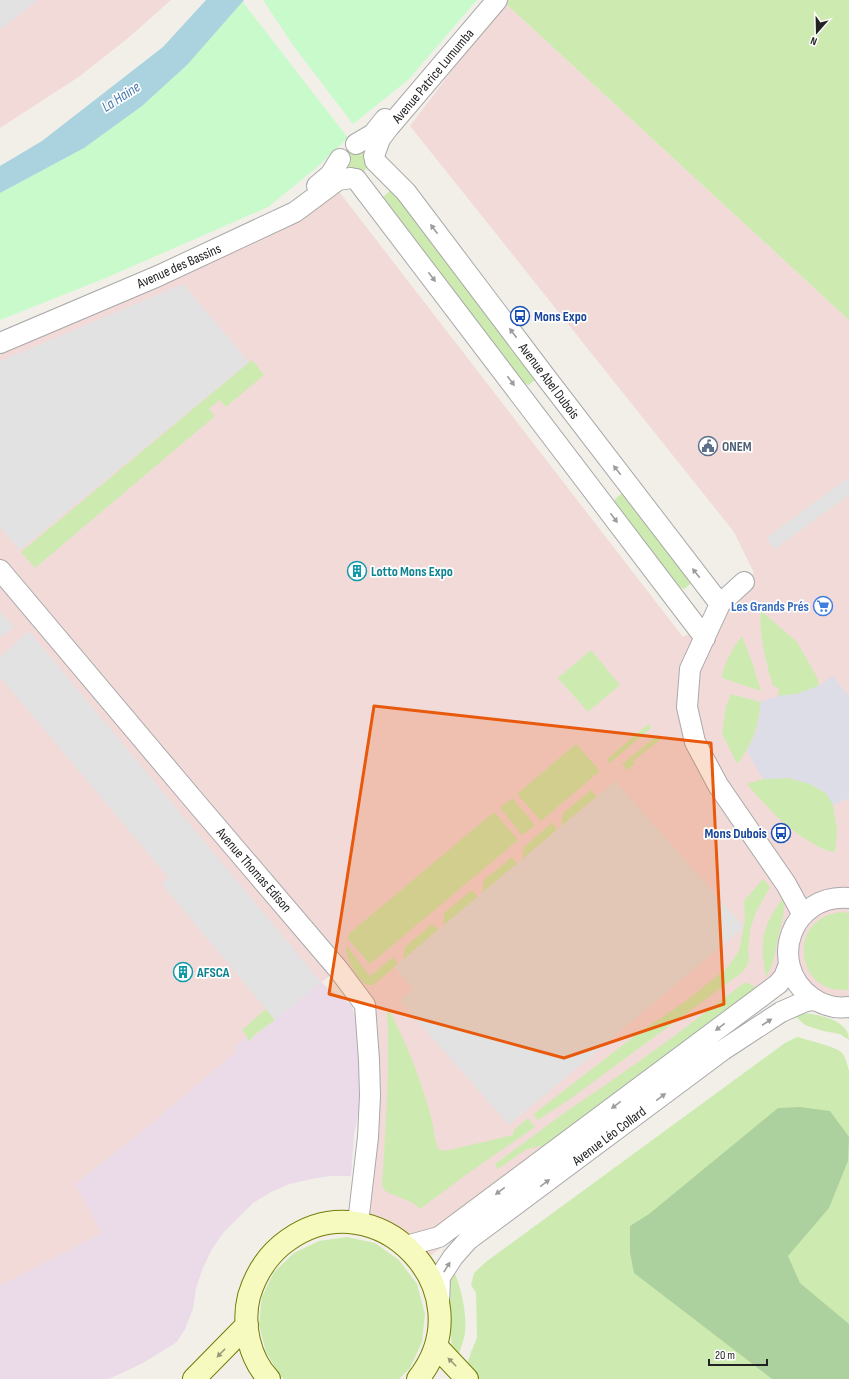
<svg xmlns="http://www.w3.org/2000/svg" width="849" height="1379" font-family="'Sofia Sans Condensed',sans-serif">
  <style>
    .commercial { fill: #f2dad9 }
    .industrial { fill: #ebdbe8 }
    .grass { fill: #cdebb0 }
    .forest { fill: #add19e }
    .park { fill: #c8facc }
    .parking { fill: #e2e2e2 }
    .plaza { fill: #dddde8 }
    .water { fill: #aad3df }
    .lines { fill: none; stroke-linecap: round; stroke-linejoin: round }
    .street-casing { stroke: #a9a9a9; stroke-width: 22 }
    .secondary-casing { stroke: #707d05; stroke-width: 24 }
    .street { stroke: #fff; stroke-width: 20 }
    .secondary { stroke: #f7fabf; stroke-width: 22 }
    .oneway { fill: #9c9c9c }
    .oneway2 { fill: #979978 }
    .marked { fill: #e8590c; fill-opacity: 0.2; stroke: #e8590c; stroke-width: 3; stroke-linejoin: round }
    .labels { text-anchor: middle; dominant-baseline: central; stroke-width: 3.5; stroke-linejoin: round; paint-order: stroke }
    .street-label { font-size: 14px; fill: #222; stroke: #fff }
    .transit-label { font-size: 14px; font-weight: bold; fill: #164399; stroke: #fff; text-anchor: start }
    .service-label { font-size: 14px; font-weight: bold; fill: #4e5e75; stroke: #fff; text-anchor: start }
    .culture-label { font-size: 14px; font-weight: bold; fill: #0d838f; stroke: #fff; text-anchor: start }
    .shop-label { font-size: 14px; font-weight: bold; fill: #366cbe; stroke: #fff; text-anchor: end }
    .water-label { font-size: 15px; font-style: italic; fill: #4a7aab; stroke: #fff }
  </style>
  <rect width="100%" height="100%" fill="#f2efe9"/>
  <path class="commercial" d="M 0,0 L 171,0 L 127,39 L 80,76 L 0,128 Z
    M 504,2 L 849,320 L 849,1020 L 833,1007 L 798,984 L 772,1002 L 422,1262 L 358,1223 L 365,1005 L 338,969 L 275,1020 L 256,1034 L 234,1047 L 238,1051 L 139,1134 L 102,1233 L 0,1286 L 0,335 L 291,210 L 330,180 L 683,637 L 713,620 L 744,582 L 754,573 L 734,532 L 410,126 Z"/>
  <path class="industrial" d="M 321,982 L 327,987 L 351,1005 L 361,1032 L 362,1094 L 354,1135 L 351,1176 L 331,1176 L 311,1179 L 290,1184 L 271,1192 L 253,1203 L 224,1232 L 212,1249 L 203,1268 L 196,1288 L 193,1309 L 185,1329 L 177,1342 L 143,1363 L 109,1379 L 0,1379 L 0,1286 L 102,1233 L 75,1184 L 139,1134 L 237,1051 L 234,1047 L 246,1037 L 249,1041 L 256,1034 L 275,1020 Z"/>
  <path class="grass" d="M 505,0 L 849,0 L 849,320 L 504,2 Z
    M345 161a12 12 0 1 1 24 0a12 12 0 1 1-24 0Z
    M 394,187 L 537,378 L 529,385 L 523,383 L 382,198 Z
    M 252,360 L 264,375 L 226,407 L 220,400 L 209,409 L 215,416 L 35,568 L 21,552 Z
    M 625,491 L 693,582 L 684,589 L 680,587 L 615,505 L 615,499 Z
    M 761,611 L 797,642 L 817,677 L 819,686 L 796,694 L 778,696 L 779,688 L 773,686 C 767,666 758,631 761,611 Z
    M 742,636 L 753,665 L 761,691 L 722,678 C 724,661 733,649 742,636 Z
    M 591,650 L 620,685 L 588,712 L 558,678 Z
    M 731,694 L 760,702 C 760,726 751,746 737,764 L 722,733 L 726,706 Z
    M 648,724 L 651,728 L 610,763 L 607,759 Z
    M 658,735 L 660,740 L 633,761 L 635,764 L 627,770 L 622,764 Z
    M 576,744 L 600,771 L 541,821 L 517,794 Z
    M 789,778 L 810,784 L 826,793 L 833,805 L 837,830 L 835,852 C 826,851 820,848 812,843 C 783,826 768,808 747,784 L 763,779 Z
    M 591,790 L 597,797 L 561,826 L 563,813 Z
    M 512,798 L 535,825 L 522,835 L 500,808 Z
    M 494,812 L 518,840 L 370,964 L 347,938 L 350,933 Z
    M 552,823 L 557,830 L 522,860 L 524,847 Z
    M 512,857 L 517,864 L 482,893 L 484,880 Z
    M 763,879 L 770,887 L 756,912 L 750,930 L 748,952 L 749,961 L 745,969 L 740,974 L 570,1099 L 538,1120 L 533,1114 L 535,1113 L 637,1034 L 686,1001 L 727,968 L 739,951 L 745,920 L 744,901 Z
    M 472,890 L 478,897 L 443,927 L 444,913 Z
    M 783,898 C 786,915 781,922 778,938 C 775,952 774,964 766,977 C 759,944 762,925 783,898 Z
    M 842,912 L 849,913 L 848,990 C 840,990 832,990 824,986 C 800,973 796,936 819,920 C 826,915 833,913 842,912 Z
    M 432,924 L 438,930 L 403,960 L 405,947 Z
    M 346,945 L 370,976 L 393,957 L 398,964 L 372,986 L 365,984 C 355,975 345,959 346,945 Z
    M 744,983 L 748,983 L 758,988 L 552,1144 L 527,1149 L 498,1169 L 495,1164 L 571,1108 L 607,1084 L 673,1037 Z
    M 387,1007 C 405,1039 419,1074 429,1110 C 433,1122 434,1136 438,1149 L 445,1151 L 513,1135 L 514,1130 L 528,1118 L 535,1127 L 467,1174 L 420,1209 L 413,1203 L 385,1191 L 382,1185 C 386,1126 390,1066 387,1007 Z
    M 266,1009 L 275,1020 L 256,1034 L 249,1041 L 247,1041 L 248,1038 L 242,1030 Z
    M 805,1013 C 820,1015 849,1020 849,1040 L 840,1034 L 823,1031 L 805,1025 L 794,1015 Z
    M 797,1037 C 807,1040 838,1047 842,1053 C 846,1057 847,1065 849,1071 L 849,1379 L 475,1379 L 466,1368 L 471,1352 L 477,1338 L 476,1293 L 471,1285 L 474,1273 L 487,1261 L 785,1043 Z
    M 347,1237 L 375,1243 L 399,1260 L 417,1284 L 425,1314 L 422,1342 L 410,1368 L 399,1379 L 284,1379 L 280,1376 L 266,1352 L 259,1325 L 262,1297 L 274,1272 L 294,1253 L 319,1241 Z
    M 453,1269 C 461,1287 467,1312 465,1333 C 464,1341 460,1349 458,1357 L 452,1350 L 449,1308 L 449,1281 Z"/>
  <path class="forest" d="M 800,1107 L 830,1111 L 849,1137 L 848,1161 L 829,1208 L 788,1256 L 800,1283 L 849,1324 L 849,1379 L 772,1379 L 634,1273 L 630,1253 L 630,1226 L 649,1214 L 778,1108 Z"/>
  <path class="park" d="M 263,0 L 477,0 L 408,80 L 353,124 L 295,48 Z
    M 242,1 L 348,138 L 315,169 L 268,207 L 108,277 L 0,320 L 0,193 L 84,148 L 142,106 L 187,65 Z"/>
  <path class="parking" d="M 0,0 L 38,0 L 0,30 Z
    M 183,284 L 249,362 L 20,550 L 0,527 L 0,361 Z
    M 849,477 L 849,495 L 775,549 L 766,538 Z
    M 0,611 L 14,627 L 0,638 Z
    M 29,631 L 321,982 L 275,1020 L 162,884 L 168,877 L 0,677 L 0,657 Z
    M 615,781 L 744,927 L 509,1125 L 400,1001 L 413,989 L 394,967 Z"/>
  <path class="plaza" d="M 833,676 L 849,697 L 849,798 L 833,805 L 826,793 L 810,784 L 789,778 L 763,779 L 747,751 L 757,729 L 760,713 L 760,702 L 778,696 L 796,694 L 819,686 Z"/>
  <path class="water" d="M 206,0 L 244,0 L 187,65 L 142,106 L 84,148 L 0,193 L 0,166 L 42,141 L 163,47 Z"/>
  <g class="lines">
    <g class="street-casing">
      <path id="street" d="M 356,144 L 373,134 L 385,119
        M 374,156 L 380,139 L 389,127 L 497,0
        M 375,161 L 406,192 L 548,380 L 720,604
        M 356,179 L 705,638
        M 317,186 L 330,175 L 340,159
        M 0,343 L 158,276 L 295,212 L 338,180 L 351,178
        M 0,570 L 193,799 L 338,969 L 365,1005 L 369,1060 L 370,1096 L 368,1137 L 358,1223
        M 744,582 L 720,604 L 690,669 L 687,707 L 695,742 L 718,785 L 786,884 L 803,915
        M 849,898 C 792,893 766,963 811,997 C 822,1005 835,1009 849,1007
        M 406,1246 L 439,1237 L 778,984 L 784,977 L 789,964
        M 439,1303 L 440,1277 L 453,1257 L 468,1240 L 723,1050 L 781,1012 L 806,1001 L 816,1000"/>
    </g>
    <g class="secondary-casing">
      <path id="secondary" d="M 436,1346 L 467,1379
        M 194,1379 L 247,1325
        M 269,1379 C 249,1358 242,1324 249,1296 C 256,1273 268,1254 288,1240 C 377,1177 487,1291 418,1379"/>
    </g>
    <use href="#street" class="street"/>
    <use href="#secondary" class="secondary"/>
  </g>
  <defs><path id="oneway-solid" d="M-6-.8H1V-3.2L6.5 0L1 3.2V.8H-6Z"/></defs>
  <g class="oneway">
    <use href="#oneway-solid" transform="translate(434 229) rotate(-127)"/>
    <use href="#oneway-solid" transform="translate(432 277) rotate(53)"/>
    <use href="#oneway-solid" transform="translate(513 333) rotate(-127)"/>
    <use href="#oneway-solid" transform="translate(511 381) rotate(53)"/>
    <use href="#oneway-solid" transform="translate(617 470) rotate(-128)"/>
    <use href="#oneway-solid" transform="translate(614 518) rotate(53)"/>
    <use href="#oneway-solid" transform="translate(696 573) rotate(-128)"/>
    <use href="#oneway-solid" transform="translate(767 1022) rotate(-33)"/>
    <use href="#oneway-solid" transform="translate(720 1027) rotate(143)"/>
    <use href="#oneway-solid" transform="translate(661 1097) rotate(-37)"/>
    <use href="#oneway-solid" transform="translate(616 1105) rotate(143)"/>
    <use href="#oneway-solid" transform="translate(545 1183) rotate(-37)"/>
    <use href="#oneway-solid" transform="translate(500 1191) rotate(143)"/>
    <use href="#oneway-solid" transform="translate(447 1267) rotate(-58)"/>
  </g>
  <g class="oneway2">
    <use href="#oneway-solid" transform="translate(221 1353) rotate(134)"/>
    <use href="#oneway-solid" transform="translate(452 1362) rotate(-135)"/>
  </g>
  <path class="marked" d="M 374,706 L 711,743 L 724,1004 L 564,1058 L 329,994 Z"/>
  <defs>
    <g id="bus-ring" transform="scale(1)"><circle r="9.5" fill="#fff" stroke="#1a4fb4" stroke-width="1.5"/><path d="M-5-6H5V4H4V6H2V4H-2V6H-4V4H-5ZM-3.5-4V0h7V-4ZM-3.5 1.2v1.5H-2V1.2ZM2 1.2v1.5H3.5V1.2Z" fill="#1a4fb4"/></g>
    <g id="civic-ring" transform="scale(1)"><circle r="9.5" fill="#fff" stroke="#5c6f8a" stroke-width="1.5"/><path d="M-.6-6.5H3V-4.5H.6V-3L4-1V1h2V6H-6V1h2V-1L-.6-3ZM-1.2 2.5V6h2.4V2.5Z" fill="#5c6f8a"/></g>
    <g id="building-ring" transform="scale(1)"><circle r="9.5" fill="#fff" stroke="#0f9aa8" stroke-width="1.5"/><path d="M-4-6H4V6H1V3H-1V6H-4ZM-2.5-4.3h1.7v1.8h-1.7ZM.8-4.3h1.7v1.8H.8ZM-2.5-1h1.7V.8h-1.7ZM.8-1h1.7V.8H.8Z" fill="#0f9aa8"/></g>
    <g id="supermarket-ring" transform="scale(1)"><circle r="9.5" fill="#fff" stroke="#3f7fe0" stroke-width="1.5"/><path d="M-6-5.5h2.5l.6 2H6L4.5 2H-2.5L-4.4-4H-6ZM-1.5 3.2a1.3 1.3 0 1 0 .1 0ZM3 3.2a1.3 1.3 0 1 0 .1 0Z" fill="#3f7fe0"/></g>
  </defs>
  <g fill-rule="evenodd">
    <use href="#bus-ring" x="520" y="316"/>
    <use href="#civic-ring" x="708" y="446"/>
    <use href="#building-ring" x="357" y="571"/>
    <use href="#supermarket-ring" x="823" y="606"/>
    <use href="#bus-ring" x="781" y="833"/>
    <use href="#building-ring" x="183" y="972"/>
  </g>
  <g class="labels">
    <g class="street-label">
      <text transform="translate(433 76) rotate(-50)">Avenue Patrice Lumumba</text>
      <text transform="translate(179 266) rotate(-24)">Avenue des Bassins</text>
      <text transform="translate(549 381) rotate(53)">Avenue Abel Dubois</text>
      <text transform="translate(254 870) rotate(49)">Avenue Thomas Edison</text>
      <text transform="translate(609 1136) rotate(-37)">Avenue Léo Collard</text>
    </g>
    <g class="transit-label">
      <text x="534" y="316">Mons Expo</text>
      <text x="767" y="833" text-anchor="end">Mons Dubois</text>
    </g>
    <g class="service-label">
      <text x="722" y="446">ONEM</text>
    </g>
    <g class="culture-label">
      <text x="371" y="571">Lotto Mons Expo</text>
      <text x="197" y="972">AFSCA</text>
    </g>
    <g class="shop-label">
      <text x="809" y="606">Les Grands Prés</text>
    </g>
    <g class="water-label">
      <text transform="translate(121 97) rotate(-33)">La Haine</text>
    </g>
  </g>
  <g transform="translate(817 32) rotate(200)" stroke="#ffffff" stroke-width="3" paint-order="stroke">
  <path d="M0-3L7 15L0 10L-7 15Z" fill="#222222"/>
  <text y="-6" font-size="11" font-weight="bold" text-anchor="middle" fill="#222222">N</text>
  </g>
  <path d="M709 1359v6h58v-6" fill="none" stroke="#222222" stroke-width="2"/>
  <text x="715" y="1359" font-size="12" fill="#222222" stroke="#ffffff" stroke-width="3" paint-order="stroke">20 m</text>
</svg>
